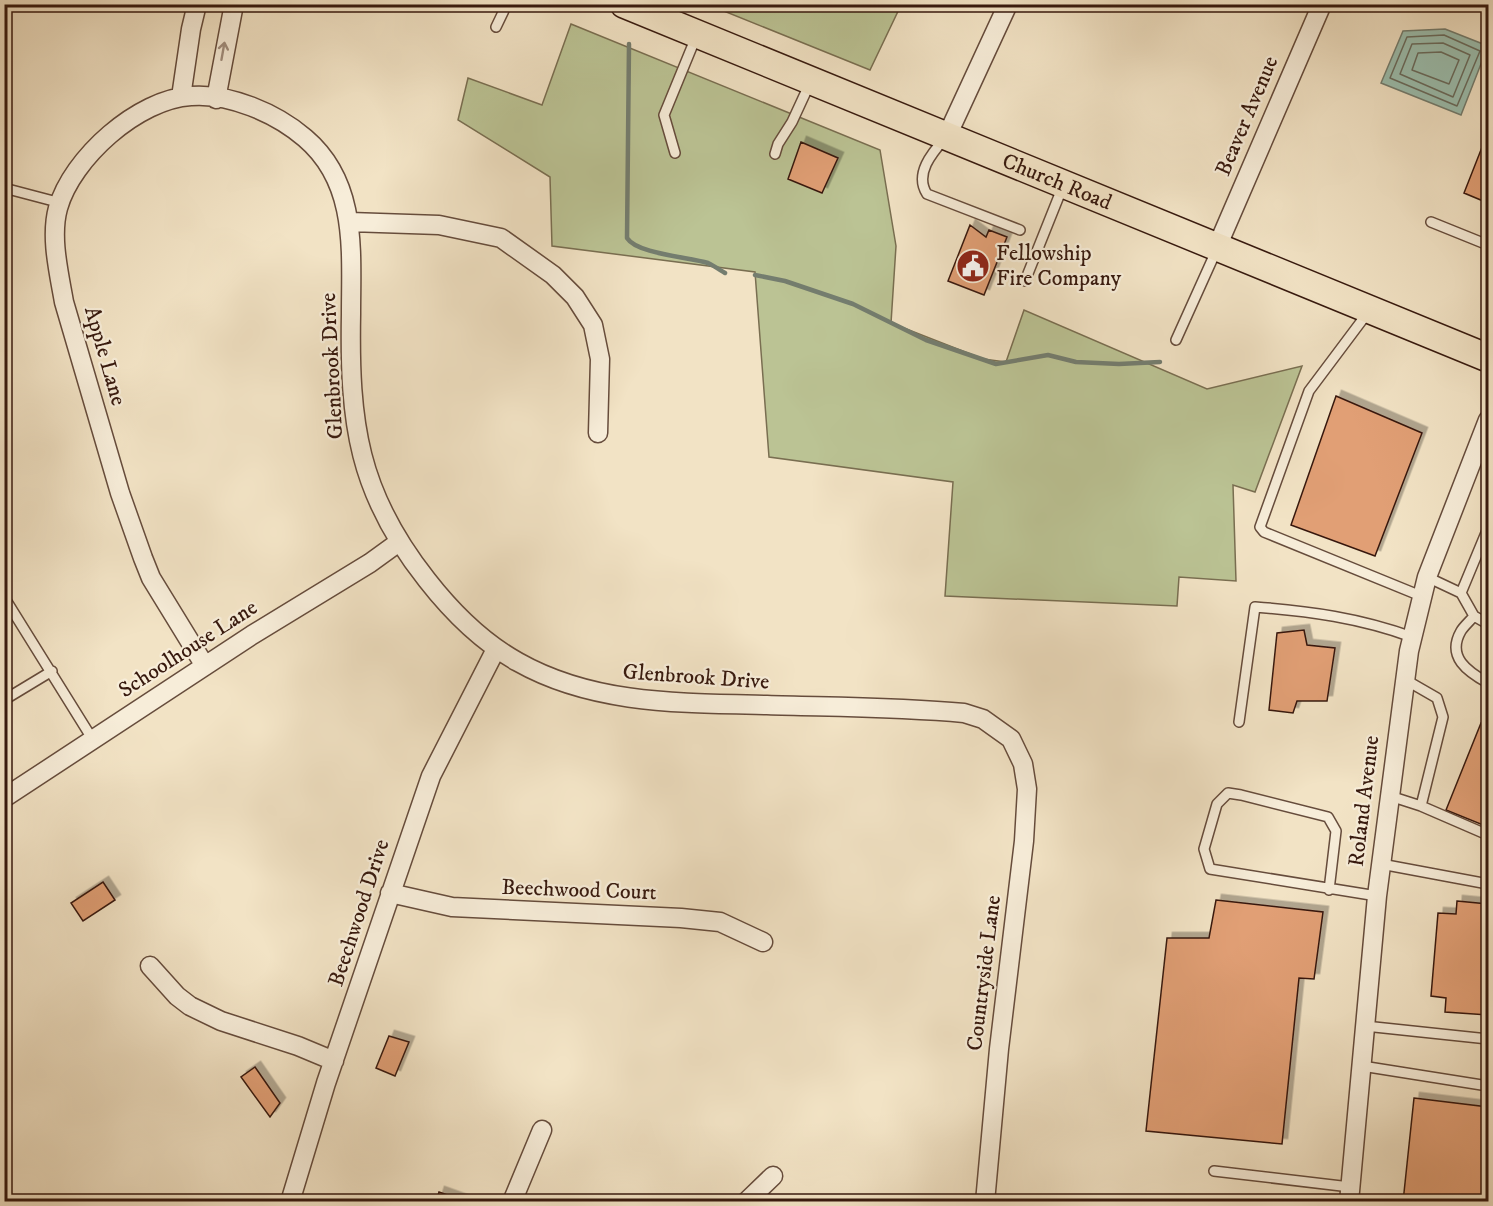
<svg xmlns="http://www.w3.org/2000/svg" width="1493" height="1206" font-family="'IM FELL DW Pica',serif">
  <style>
    .green { fill: #bbc394; stroke: #796e51; stroke-width: 1.5 }
    .water { fill: #9cbfaf; stroke: #747d6f; stroke-width: 1.5 }
    .lines { fill: none; stroke-linecap: round; stroke-linejoin: round }
    .shore { stroke: #6a6c5e; stroke-width: 1.5 }
    .stream { stroke: #747d6f; stroke-width: 4.5 }
    .building { fill: #e19f74; stroke: #37190e; stroke-width: 1.5; filter: url(#shadow) }
    .lane-casing { stroke: #664c3c; stroke-width: 12 }
    .street-casing { stroke: #664c3c; stroke-width: 21 }
    .primary-casing { stroke: #37190e; stroke-width: 30 }
    .lane { stroke: #f7edd9; stroke-width: 9 }
    .street { stroke: #f7edd9; stroke-width: 18 }
    .primary { stroke: #f2e3c5; stroke-width: 27 }
    .oneway { stroke: #a18e7e }
    .labels { text-anchor: middle; dominant-baseline: central; stroke-width: 4.5; stroke-linejoin: round; paint-order: stroke }
    .street-label { font-size: 22px; fill: #37190e; stroke: #f7edd9 }
    .poi-label { font-size: 22px; fill: #37190e; stroke: #f7edd9; text-anchor: start }
  </style>
  <defs>
    <filter id="shadow"><feDropShadow dx="5.5" dy="-5.5" stdDeviation="0" flood-color="#0004"/></filter>
  </defs>
  <rect width="100%" height="100%" fill="#f2e3c5"/>
  <filter id="stains"><feTurbulence type="fractalNoise" baseFrequency=".00333" numOctaves="4"/><feColorMatrix values="0 0 0 0 .2 0 0 0 0 .09 0 0 0 0 .02 0 0 0 .5 -.17"/></filter>
  <radialGradient id="worn" r=".72"><stop offset=".6" stop-color="#630" stop-opacity="0"/><stop offset="1" stop-color="#630" stop-opacity=".3"/></radialGradient>
  <path class="green" d="M 709,5 L 901,5 L 870,70 Z
    M 571,24 L 880,150 L 896,246 L 891,323 L 983,359 L 1006,362 L 1024,310 L 1207,389 L 1302,366 L 1255,492 L 1233,485 L 1236,581 L 1179,577 L 1177,606 L 945,596 L 953,482 L 769,457 L 755,272 L 552,246 L 550,177 L 458,120 L 468,78 L 542,105 Z"/>
  <path class="water" d="M 1445,29 L 1488,46 L 1461,115 L 1381,83 L 1403,31 Z"/>
  <g class="lines">
    <path class="shore" d="M 1444,35 L 1480,51 L 1457,106 L 1390,78 L 1407,37 Z
      M 1443,43 L 1470,55 L 1453,97 L 1400,74 L 1412,44 Z
      M 1441,52 L 1459,60 L 1449,84 L 1412,70 L 1418,53 Z"/>
    <path class="stream" d="M 629,44 L 627,238 C 637,254 689,257 708,263 C 714,266 720,270 725,273
      M 755,275 L 785,281 L 853,304 L 926,340 L 996,364 L 1048,355 L 1076,362 L 1119,364 L 1160,362"/>
  </g>
  <path class="building" d="M 1488,132 L 1488,203 L 1464,193 Z
    M 801,142 L 838,158 L 822,193 L 788,179 Z
    M 970,225 L 986,237 L 989,230 L 1007,237 L 984,295 L 948,281 Z
    M 1336,396 L 1422,433 L 1375,556 L 1291,525 Z
    M 1304,630 L 1307,645 L 1335,648 L 1327,701 L 1297,701 L 1293,713 L 1269,710 L 1277,633 Z
    M 1481,723 L 1488,726 L 1488,827 L 1446,810 Z
    M 103,882 L 115,900 L 83,921 L 71,903 Z
    M 1216,900 L 1323,912 L 1314,979 L 1299,978 L 1282,1144 L 1146,1131 L 1167,938 L 1209,938 Z
    M 1457,901 L 1488,904 L 1488,1015 L 1445,1012 L 1446,998 L 1431,996 L 1438,913 L 1456,914 Z
    M 389,1036 L 409,1042 L 395,1076 L 376,1068 Z
    M 255,1067 L 280,1103 L 270,1117 L 241,1077 Z
    M 1414,1098 L 1488,1107 L 1488,1202 L 1403,1202 Z
    M 439,1192 L 467,1202 L 436,1202 Z"/>
  <g class="lines">
    <g class="lane-casing">
      <path id="lane" d="M 496,27 L 507,4
        M 945,138 C 932,153 914,174 927,194 L 1020,230
        M 675,153 L 664,115 L 696,37
        M 775,154 L 778,144 L 792,122 L 810,83
        M 4,188 L 61,203
        M 1431,222 L 1488,245
        M 1025,281 L 1063,186
        M 1369,311 L 1309,391 L 1260,527 L 1264,532 L 1421,596
        M 1176,340 L 1217,249
        M 1427,577 L 1461,593 L 1474,616 L 1488,624
        M 1461,593 L 1488,528
        M 4,597 L 93,740
        M 1474,616 C 1470,621 1464,626 1461,631 C 1446,657 1468,672 1488,683
        M 4,700 L 52,671
        M 1239,722 L 1255,607 C 1309,611 1360,618 1412,637
        M 1390,796 L 1421,806 L 1443,717 L 1437,698 L 1404,679
        M 1421,806 L 1488,835
        M 1381,864 L 1488,884
        M 1329,890 L 1336,831 L 1328,817 L 1241,795 L 1228,793 L 1217,804 L 1204,849 L 1210,869 L 1377,896
        M 1365,1026 L 1488,1039
        M 1362,1066 L 1488,1086
        M 1214,1171 L 1350,1187"/>
    </g>
    <g class="street-casing">
      <path id="street" d="M 181,97 L 191,29 L 197,4
        M 216,99 L 234,4
        M 947,136 L 1008,4
        M 350,222 L 439,225 L 501,238 L 553,275 L 575,297 L 593,325 L 600,359 L 598,433
        M 1217,247 L 1322,4
        M 205,666 L 151,578 L 143,558 L 120,493 L 64,302 C 59,273 50,237 58,208 C 72,158 138,99 191,96 C 229,93 276,113 305,138 C 358,183 351,251 351,314 C 349,423 358,493 427,580 C 452,612 482,642 518,662 C 594,705 683,703 767,705 C 832,707 899,707 964,713 L 983,719 L 1011,739 L 1023,764 L 1027,789 L 1024,841 L 999,1049 L 985,1202
        M 4,798 L 252,635 L 370,563 L 399,542
        M 390,893 L 452,907 L 681,918 L 720,922 L 763,942
        M 150,966 L 177,996 L 190,1006 L 221,1021 L 298,1046 L 334,1061
        M 290,1202 L 326,1083 L 431,776 L 496,649
        M 512,1202 L 542,1130
        M 746,1202 L 773,1176
        M 1349,1202 L 1377,896 L 1409,651 L 1427,577 L 1488,420"/>
    </g>
    <g class="primary-casing">
      <g id="primary">
        <path id="s1" d="M 624,4 L 1488,358"/>
      </g>
    </g>
    <use href="#lane" class="lane"/>
    <use href="#street" class="street"/>
    <use href="#primary" class="primary"/>
  </g>
  <defs><path id="oneway-shaft" d="M-6 0H5M1.5-3L5.5 0L1.5 3" fill="none" stroke-width="1.6" stroke-linecap="round" stroke-linejoin="round" transform="scale(1.5)"/></defs>
  <use class="oneway" href="#oneway-shaft" transform="translate(223 51) rotate(-80)"/>
  <defs>
    <g id="civic-disc" transform="scale(1.725)"><circle r="9.5" fill="#8f2418" stroke="#f7edd9"/><path d="M-.6-6.5H3V-4.5H.6V-3L4-1V1h2V6H-6V1h2V-1L-.6-3ZM-1.2 2.5V6h2.4V2.5Z" fill="#fff"/></g>
  </defs>
  <g fill-rule="evenodd">
    <use href="#civic-disc" x="973" y="266"/>
  </g>
  <g class="labels">
    <g class="street-label">
      <text transform="translate(1247 116) rotate(-67)">Beaver Avenue</text>
      <text stroke="none"><textPath href="#s1" startOffset="468">Church Road</textPath></text>
      <text transform="translate(105 356) rotate(74)">Apple Lane</text>
      <text transform="translate(332 366) rotate(-93)">Glenbrook Drive</text>
      <text transform="translate(188 649) rotate(-33)">Schoolhouse Lane</text>
      <text transform="translate(696 677) rotate(4)">Glenbrook Drive</text>
      <text transform="translate(1364 801) rotate(-83)">Roland Avenue</text>
      <text transform="translate(579 890) rotate(2)">Beechwood Court</text>
      <text transform="translate(359 913) rotate(-72)">Beechwood Drive</text>
      <text transform="translate(984 973) rotate(-83)">Countryside Lane</text>
    </g>
    <g class="poi-label">
      <text x="996" y="253">Fellowship<tspan x="996" dy="25">Fire Company</tspan></text>
    </g>
  </g>
  <rect width="1493" height="1206" fill="none" stroke="#f2e3c5" stroke-width="24"/>
  <rect x="6" y="6" width="1481" height="1194" fill="none" stroke="#37190e" stroke-width="3"/>
  <rect x="12" y="12" width="1469" height="1182" fill="none" stroke="#37190e" stroke-width="1.5"/>
  <rect width="100%" height="100%" filter="url(#stains)"/>
  <rect width="100%" height="100%" fill="url(#worn)"/>
</svg>
